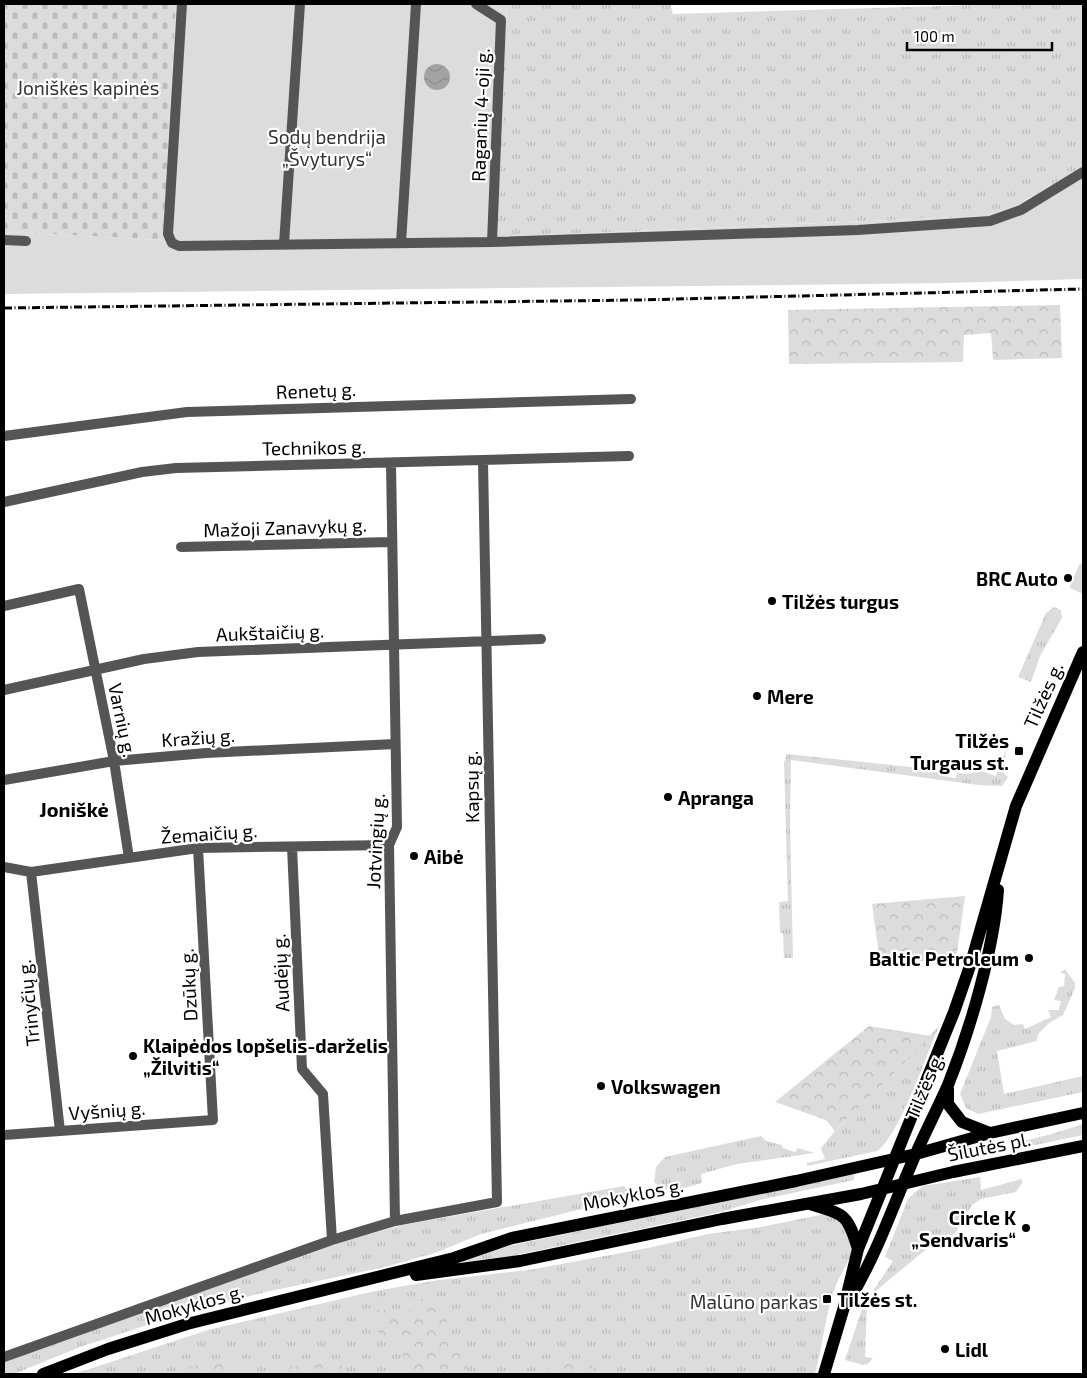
<svg xmlns="http://www.w3.org/2000/svg" width="1087" height="1378" font-family="'Exo 2',sans-serif">
  <style>
    .grass { fill: url(#grass-tufts) }
    .forest { fill: url(#forest-crowns) }
    .cemetery { fill: url(#cemetery-stones) }
    .garden { fill: #dcdcdc }
    .water { fill: url(#water-waves) }
    .lines { fill: none; stroke-linecap: round; stroke-linejoin: round }
    .minor { stroke: #555; stroke-width: 10 }
    .major { stroke: #000; stroke-width: 12 }
    .rail { stroke: #000; stroke-width: 3; stroke-dasharray: 8 2.5 1 2.5; stroke-linecap: butt }
    .poi-dot { fill: #000; stroke: #fff; stroke-width: 2 }
    .labels { text-anchor: middle; dominant-baseline: central; stroke-width: 4.5; stroke-linejoin: round; paint-order: stroke }
    .park-label { font-size: 19px; fill: #333; stroke: #fff }
    .street-label { font-size: 19px; fill: #000; stroke: #fff }
    .poi-label { font-size: 19px; font-weight: bold; fill: #000; stroke: #fff; text-anchor: start }
    .neighbourhood-label { font-size: 20px; font-weight: bold; fill: #000; stroke: #fff }
  </style>
  <defs>
    <pattern id="grass-tufts" width="24" height="20" patternUnits="userSpaceOnUse" patternTransform="scale(1.25)"><rect width="24" height="20" fill="#dcdcdc"/><path d="M3 7l-1-3M5 7V3M7 7l1-3M15 17l-1-3M17 17v-4M19 17l1-3" fill="none" stroke="#bbb"/></pattern>
    <pattern id="forest-crowns" width="20" height="18" patternUnits="userSpaceOnUse" patternTransform="scale(1.25)"><rect width="20" height="18" fill="#dcdcdc"/><path d="M2 6a3 3 0 1 1 6 0M12 15a3 3 0 1 1 6 0" fill="none" stroke="#bbb"/></pattern>
    <pattern id="cemetery-stones" width="16" height="16" patternUnits="userSpaceOnUse" patternTransform="scale(1.25)"><rect width="16" height="16" fill="#dcdcdc"/><path d="M2 7V4a2 2 0 0 1 4 0v3zM10 15v-3a2 2 0 0 1 4 0v3z" fill="#bbb"/></pattern>
    <pattern id="water-waves" width="16" height="10" patternUnits="userSpaceOnUse" patternTransform="scale(1.25)"><rect width="16" height="10" fill="#a3a3a3"/><path d="M0 5q4-4 8 0t8 0" fill="none" stroke="#8b8b8b"/></pattern>
  </defs>
  <rect width="100%" height="100%" fill="#fff"/>
  <path class="grass" d="M 507,4 L 670,4 L 673,14 L 1012,4 L 1083,4 L 1083,167 L 1013,207 L 983,216 L 494,237 Z
    M 1080,563 L 1083,565 L 1083,594 L 1070,588 L 1070,586 Z
    M 1054,607 L 1061,610 L 1062,618 L 1040,656 L 1031,682 L 1018,677 L 1046,613 Z
    M 1006,749 L 1004,774 L 1008,777 L 1002,786 L 979,785 L 791,760 L 790,824 L 793,958 L 784,958 L 783,933 L 780,933 L 779,902 L 788,901 L 784,763 L 787,754 L 948,771 L 947,777 L 956,778 L 957,773 L 970,774 L 978,770 L 996,776 Z
    M 1065,969 L 1075,983 L 1075,988 L 1063,1015 L 1049,1023 L 1038,1034 L 1037,1041 L 997,1051 L 1004,1094 L 1083,1076 L 1083,1092 L 978,1114 L 966,1108 L 960,1094 L 991,1017 L 992,1007 L 999,1005 L 1005,1019 L 1014,1025 L 1023,1024 L 1025,1029 L 1051,1017 L 1048,1010 L 1059,1010 L 1061,1001 L 1054,1000 L 1059,987 L 1064,986 L 1065,974 L 1060,973 Z
    M 939,1026 C 927,1053 899,1137 877,1151 L 807,1166 L 807,1163 L 825,1159 L 821,1148 L 835,1131 Z
    M 1083,1124 L 1083,1135 L 1021,1148 L 1020,1142 L 1052,1134 Z
    M 761,1136 L 766,1141 L 782,1145 L 783,1148 L 795,1152 L 798,1148 L 815,1153 L 737,1164 L 701,1174 L 702,1183 C 686,1187 667,1196 654,1182 L 656,1167 L 665,1157 Z
    M 854,1173 L 854,1180 L 760,1200 L 721,1212 L 511,1256 L 463,1262 L 462,1259 L 499,1248 Z
    M 980,1177 L 981,1190 L 1022,1179 L 1022,1183 L 1016,1192 L 981,1199 L 972,1205 L 956,1232 L 941,1247 L 936,1241 L 871,1295 L 874,1305 L 867,1307 L 865,1357 L 873,1358 L 868,1364 L 863,1365 L 845,1360 L 863,1306 L 893,1261 L 885,1257 L 908,1199 L 914,1193 L 923,1186 Z
    M 624,1186 L 628,1191 L 628,1196 L 618,1200 L 481,1234 L 435,1253 L 385,1267 L 270,1291 L 184,1313 L 80,1347 L 14,1374 L 4,1374 L 4,1362 L 342,1242 L 402,1225 Z
    M 825,1214 C 836,1219 849,1225 852,1239 C 856,1254 841,1272 836,1285 C 825,1314 823,1345 815,1374 L 74,1374 L 208,1330 L 375,1291 L 439,1280 L 529,1270 L 648,1248 L 708,1234 L 761,1227 Z"/>
  <path class="forest" d="M 1060,305 L 1062,358 L 993,360 L 991,333 L 964,335 L 963,362 L 789,364 L 788,310 Z
    M 965,896 L 955,967 L 879,954 L 872,904 Z
    M 869,1026 L 931,1036 L 835,1131 L 826,1120 L 775,1102 Z
    M 429,1298 L 439,1304 L 446,1317 L 449,1336 L 466,1364 L 466,1374 L 405,1374 C 403,1367 404,1357 402,1350 C 397,1334 376,1344 371,1316 L 376,1310 L 385,1310 L 394,1316 L 406,1315 L 421,1299 Z
    M 329,1360 L 342,1365 L 341,1374 L 167,1374 L 200,1364 L 226,1364 L 249,1373 L 266,1373 Z
    M 581,1360 L 592,1365 L 596,1374 L 530,1374 L 563,1362 Z"/>
  <path class="cemetery" d="M 4,4 L 176,4 L 163,240 L 4,232 Z"/>
  <path class="garden" d="M 176,4 L 507,4 L 494,237 L 983,216 L 1013,207 L 1083,167 L 1083,279 L 946,283 L 4,294 L 4,232 L 163,240 Z"/>
  <path class="water" d="M424 77a13 13 0 1 1 26 0a13 13 0 1 1-26 0Z"/>
  <g class="lines">
    <path class="minor" d="M 182,4 L 168,234 L 172,243 L 179,246 L 492,242 L 858,230 L 990,221 L 1021,210 L 1083,172
      M 476,4 L 501,20 L 492,242
      M 4,240 L 26,241
      M 401,243 L 416,4
      M 284,244 L 300,4
      M 4,436 L 187,412 L 631,399
      M 391,463 L 397,827 L 389,845 L 395,1221
      M 4,502 L 142,472 L 176,468 L 629,456
      M 181,547 L 391,542
      M 4,606 L 79,589 L 114,761 L 129,858
      M 4,690 L 144,659 L 198,652 L 541,639
      M 4,780 L 114,761 L 206,753 L 395,744
      M 292,847 L 302,1069 L 323,1094 L 332,1240
      M 4,867 L 31,872 L 198,848 L 389,845
      M 31,872 L 60,1131
      M 4,1135 L 213,1120 L 198,848
      M 4,1357 L 332,1240 L 395,1221 L 497,1202 L 483,461"/>
    <path class="major" d="M 948,1089 L 948,1104 L 962,1122 L 990,1133
      M 810,1204 C 845,1215 847,1213 858,1249
      M 416,1275 L 520,1261 L 722,1219 L 861,1194 L 953,1172 L 1083,1146
      M 851,1297 C 877,1253 891,1211 911,1165 C 922,1138 936,1112 948,1085 C 970,1030 994,949 998,890
      M 43,1374 L 108,1349 L 187,1324 L 454,1258 L 512,1238 L 796,1181 L 916,1154 L 990,1133 L 1083,1113
      M 824,1374 L 844,1307 L 858,1249 L 954,1012 L 971,963 L 1016,806 L 1083,652"/>
    <path class="rail" d="M 4,308 L 637,300 L 1083,289"/>
  </g>
  <g class="poi-dot">
    <circle cx="1068" cy="578" r="5"/>
    <circle cx="772" cy="601" r="5"/>
    <circle cx="757" cy="696" r="5"/>
    <rect x="1014" y="746" width="10" height="10" rx="2.5"/>
    <circle cx="668" cy="797" r="5"/>
    <circle cx="414" cy="856" r="5"/>
    <circle cx="1029" cy="958" r="5"/>
    <circle cx="133" cy="1056" r="5"/>
    <circle cx="601" cy="1086" r="5"/>
    <circle cx="1026" cy="1228" r="5"/>
    <rect x="822" y="1294" width="10" height="10" rx="2.5"/>
    <circle cx="945" cy="1349" r="5"/>
  </g>
  <g class="labels">
    <g class="park-label">
      <text x="88" y="87">Joniškės kapinės</text>
      <text x="327" y="136">Sodų bendrija<tspan x="327" dy="22">„Švyturys“</tspan></text>
      <text x="754" y="1301">Malūno parkas</text>
    </g>
    <g class="street-label">
      <text transform="translate(480 115) rotate(-88)">Raganių 4-oji g.</text>
      <text transform="translate(316 390) rotate(-2)">Renetų g.</text>
      <text transform="translate(314 447) rotate(-1)">Technikos g.</text>
      <text transform="translate(285 527) rotate(-2)">Mažoji Zanavykų g.</text>
      <text transform="translate(270 632) rotate(-2)">Aukštaičių g.</text>
      <text transform="translate(1043 695) rotate(-66)">Tilžės g.</text>
      <text transform="translate(123 720) rotate(78)">Varnių g.</text>
      <text transform="translate(198 737) rotate(-4)">Kražių g.</text>
      <text transform="translate(471 787) rotate(-91)">Kapsų g.</text>
      <text transform="translate(209 833) rotate(-4)">Žemaičių g.</text>
      <text transform="translate(375 841) rotate(-87)">Jotvingių g.</text>
      <text transform="translate(280 973) rotate(-93)">Audėjų g.</text>
      <text transform="translate(188 985) rotate(-93)">Dzūkų g.</text>
      <text transform="translate(28 1003) rotate(-96)">Trinyčių g.</text>
      <text transform="translate(924 1086) rotate(-67)">Tilžės g.</text>
      <text transform="translate(107 1110) rotate(-4)">Vyšnių g.</text>
      <text transform="translate(989 1146) rotate(-11)">Šilutės pl.</text>
      <text transform="translate(633 1194) rotate(-11)">Mokyklos g.</text>
      <text transform="translate(194 1304) rotate(-16)">Mokyklos g.</text>
    </g>
    <g class="poi-label">
      <text x="1058" y="578" text-anchor="end">BRC Auto</text>
      <text x="782" y="601">Tilžės turgus</text>
      <text x="767" y="696">Mere</text>
      <text x="1009" y="740" text-anchor="end">Tilžės<tspan x="1009" dy="22">Turgaus st.</tspan></text>
      <text x="678" y="797">Apranga</text>
      <text x="424" y="856">Aibė</text>
      <text x="1019" y="958" text-anchor="end">Baltic Petroleum</text>
      <text x="143" y="1045">Klaipėdos lopšelis-darželis<tspan x="143" dy="22">„Žilvitis“</tspan></text>
      <text x="611" y="1086">Volkswagen</text>
      <text x="1016" y="1217" text-anchor="end">Circle K<tspan x="1016" dy="22">„Sendvaris“</tspan></text>
      <text x="837" y="1299">Tilžės st.</text>
      <text x="955" y="1349">Lidl</text>
    </g>
    <g class="neighbourhood-label">
      <text x="74" y="809">Joniškė</text>
    </g>
  </g>
  <rect width="1087" height="1378" fill="none" stroke="#000000" stroke-width="10"/>
  <path d="M907 42v8h145v-8" fill="none" stroke="#000000" stroke-width="2.5"/>
  <text x="914" y="42" font-size="15" fill="#000000" stroke="#ffffff" stroke-width="4" paint-order="stroke">100 m</text>
</svg>
